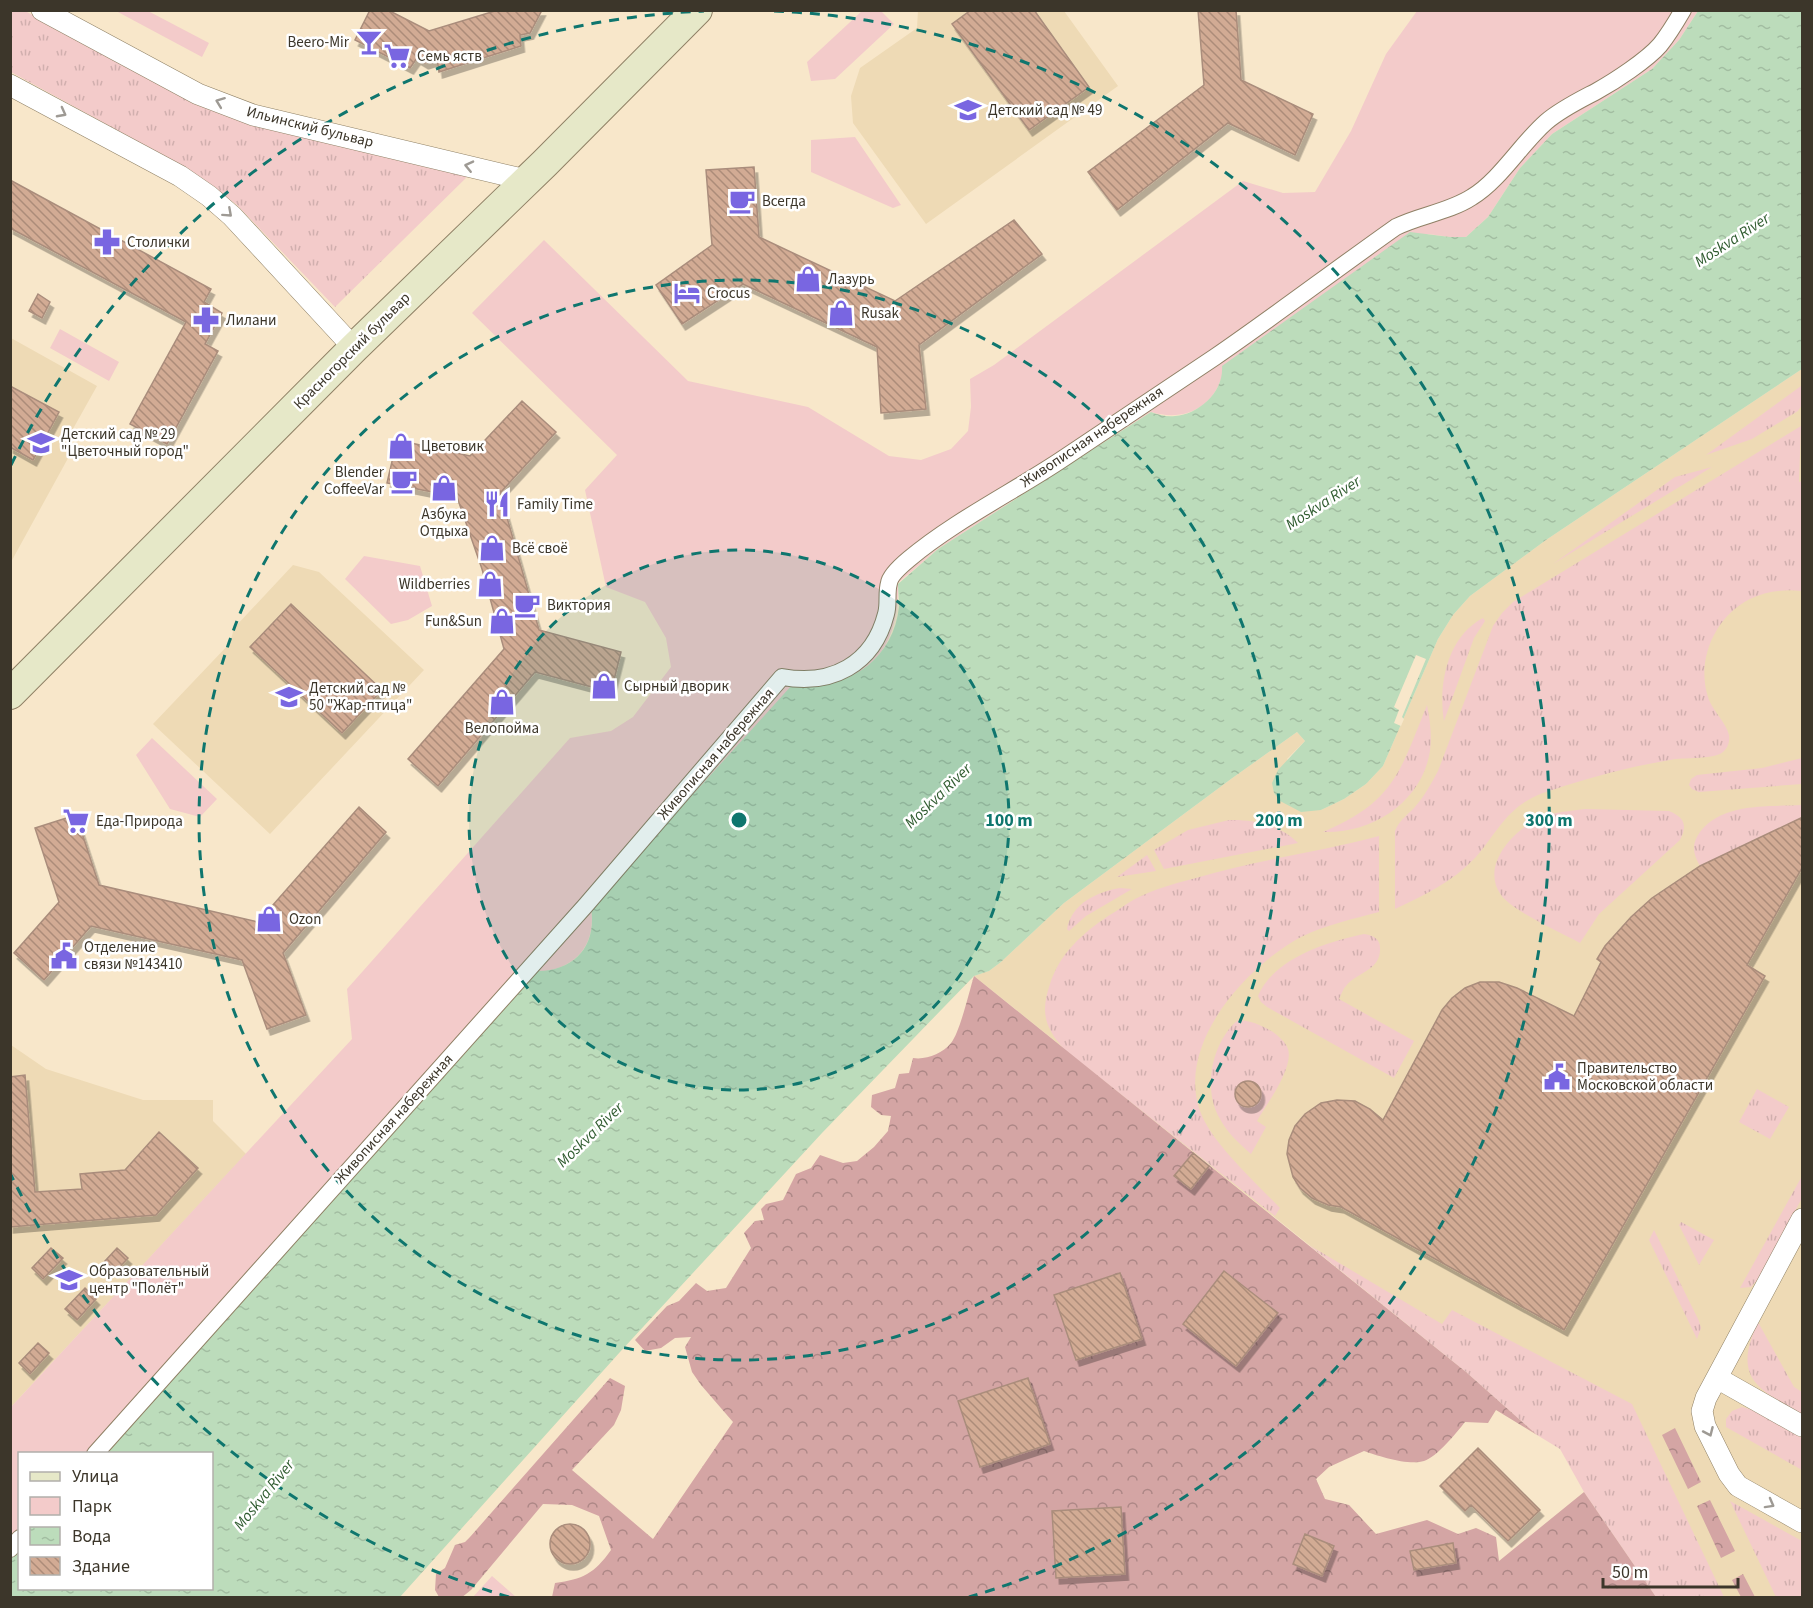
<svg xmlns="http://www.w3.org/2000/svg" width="1813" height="1608" font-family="'Source Sans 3',sans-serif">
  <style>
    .built { fill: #eedab5 }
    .grass { fill: url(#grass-tufts) }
    .forest { fill: url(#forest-crowns) }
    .green { fill: #f3cbca }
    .water { fill: url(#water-ripples) }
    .pier { fill: #f8e7ca }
    .building { fill: url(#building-back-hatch); stroke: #aa8d7c; stroke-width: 1.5; filter: url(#shadow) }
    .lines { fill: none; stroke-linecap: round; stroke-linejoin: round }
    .pedestrian-casing { stroke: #8f8065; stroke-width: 18 }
    .minor-casing { stroke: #8f8065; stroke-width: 22 }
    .secondary-casing { stroke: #8f8065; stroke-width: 32 }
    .pedestrian { stroke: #fff; stroke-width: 16 }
    .minor { stroke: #fff; stroke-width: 21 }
    .secondary { stroke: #e6e8c8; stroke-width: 30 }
    .oneway { stroke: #9e9a94 }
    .ring { fill: none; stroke: #0f766e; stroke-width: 3; stroke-dasharray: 10 8 }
    .labels { text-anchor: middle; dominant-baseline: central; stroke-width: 5; stroke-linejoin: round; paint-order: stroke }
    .poi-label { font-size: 15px; fill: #3c362a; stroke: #fff; text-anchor: start }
    .street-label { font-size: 15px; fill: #3c362a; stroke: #fff }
    .water-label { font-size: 16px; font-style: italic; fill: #305c30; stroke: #fff }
    .centre { fill: #0f766e; stroke: #fff; stroke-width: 3 }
    .ring-label { font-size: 18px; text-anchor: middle; font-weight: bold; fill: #0f766e; stroke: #fff; stroke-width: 5; stroke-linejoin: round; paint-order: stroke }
  </style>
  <defs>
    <pattern id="grass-tufts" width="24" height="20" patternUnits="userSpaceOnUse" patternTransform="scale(1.5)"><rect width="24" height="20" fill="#f3cbca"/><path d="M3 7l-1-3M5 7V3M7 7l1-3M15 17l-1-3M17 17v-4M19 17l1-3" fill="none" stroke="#d1afae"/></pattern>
    <pattern id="forest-crowns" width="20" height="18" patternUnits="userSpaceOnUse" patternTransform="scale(1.5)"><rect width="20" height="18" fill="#d4a5a4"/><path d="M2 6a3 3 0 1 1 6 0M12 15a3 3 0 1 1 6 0" fill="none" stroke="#ad8786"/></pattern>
    <pattern id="water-ripples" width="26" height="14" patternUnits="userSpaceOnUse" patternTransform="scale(1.5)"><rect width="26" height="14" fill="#bcdcbb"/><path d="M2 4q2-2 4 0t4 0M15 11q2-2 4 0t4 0" fill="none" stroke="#a2bda1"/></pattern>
    <pattern id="building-back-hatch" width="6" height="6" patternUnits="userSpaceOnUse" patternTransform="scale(1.5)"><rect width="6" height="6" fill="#d2ab94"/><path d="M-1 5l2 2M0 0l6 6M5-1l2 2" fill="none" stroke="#ac8c79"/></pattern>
    <filter id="shadow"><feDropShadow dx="3.5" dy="6" stdDeviation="0" flood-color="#0004"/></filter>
  </defs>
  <rect width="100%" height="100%" fill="#f8e7ca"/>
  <path class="built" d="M 918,10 L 1064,11 L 1118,86 L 926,224 L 853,123 L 851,96 L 860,68 L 917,28 Z
    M 11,338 L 97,386 L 69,436 L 72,451 L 11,562 Z
    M 1802,369 L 1802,1597 L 1672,1597 L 1579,1451 L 1531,1423 L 974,976 L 989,971 L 1001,962 L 1064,903 L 1231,779 L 1297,732 L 1305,741 L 1287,759 L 1321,810 L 1344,799 L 1366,784 L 1383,766 L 1438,639 L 1453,615 L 1470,596 L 1546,540 Z
    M 293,565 L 319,572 L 424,670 L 270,834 L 153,724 L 230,643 L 234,628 Z
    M 11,1045 L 46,1069 L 143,1100 L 213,1100 L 213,1121 L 246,1154 L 11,1407 Z"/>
  <path class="grass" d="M 10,11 L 25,11 L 196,100 L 469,175 L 335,307 L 237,205 L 205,180 L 179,164 L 11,72 Z
    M 1801,386 L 1802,386 L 1802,405 L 1798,411 L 1752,439 L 1706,455 Z
    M 1801,426 L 1799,482 L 1802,481 L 1802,591 C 1784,589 1766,591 1750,599 C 1714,617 1695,662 1709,700 C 1714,712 1726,723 1729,735 C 1730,741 1728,748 1723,752 C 1713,760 1683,757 1670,760 C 1634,766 1599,775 1564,786 C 1553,790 1540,793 1530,799 C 1505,812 1493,838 1475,858 C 1452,882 1425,895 1395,909 L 1395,831 C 1399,821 1406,816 1414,808 C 1424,797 1431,784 1438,771 L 1493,626 L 1502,613 L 1513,602 Z
    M 1712,467 L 1553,564 L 1675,477 Z
    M 1483,618 L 1485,621 L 1474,638 L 1444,721 C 1438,685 1447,637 1483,618 Z
    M 1427,705 C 1430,720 1432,735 1430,751 C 1422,802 1372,834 1323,832 C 1394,802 1400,772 1427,705 Z
    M 1802,758 L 1802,784 L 1699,792 L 1692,789 L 1689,785 L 1691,779 L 1697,775 L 1762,768 Z
    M 1802,805 L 1802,817 L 1700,866 C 1693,854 1691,844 1700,832 C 1723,802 1769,807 1802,805 Z
    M 1585,809 L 1669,811 C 1684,817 1688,825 1680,840 L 1599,914 L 1580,943 C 1560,932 1514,912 1501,895 C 1480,866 1513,830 1540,818 C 1554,812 1569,811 1585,809 Z
    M 1229,820 C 1252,819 1281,825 1298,843 L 1164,869 L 1154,850 L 1188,830 Z
    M 1379,836 L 1379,912 C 1353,919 1325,925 1301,937 C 1243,968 1168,1053 1205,1122 C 1219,1149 1258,1185 1280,1208 L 1275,1216 L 1065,1050 C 1045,1028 1040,1013 1050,984 C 1060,953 1082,934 1108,916 C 1117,911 1126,904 1135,899 C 1154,889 1176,883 1196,878 C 1256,860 1319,852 1379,836 Z
    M 1147,855 L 1156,871 L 1117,877 Z
    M 1120,888 L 1132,889 L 1086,916 L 1069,931 L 1067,929 C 1072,903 1097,892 1120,888 Z
    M 1364,934 C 1372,935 1380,938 1380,948 C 1381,971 1357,972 1346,986 C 1343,989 1341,995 1339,999 L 1414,1041 L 1394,1078 L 1267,1007 L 1261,1002 L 1258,996 C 1274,958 1327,942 1364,934 Z
    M 1238,1020 C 1252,1021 1261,1025 1273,1032 C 1278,1036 1286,1042 1288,1049 C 1294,1068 1266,1105 1257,1121 L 1266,1127 L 1251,1154 C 1239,1143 1228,1134 1220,1119 C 1202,1089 1212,1042 1238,1020 Z
    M 1757,1089 L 1789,1107 L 1770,1139 L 1739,1122 Z
    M 1802,1176 L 1802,1198 L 1759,1278 L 1751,1287 L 1740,1288 Z
    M 1681,1222 L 1714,1240 L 1699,1265 L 1679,1225 Z
    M 1654,1230 L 1699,1321 L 1701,1328 L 1697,1339 L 1649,1240 Z
    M 1309,1245 L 1442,1324 L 1452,1310 L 1632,1404 L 1724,1597 L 1656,1597 L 1584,1492 L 1560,1449 L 1537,1435 L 1466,1372 Z
    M 1758,1322 L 1794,1387 L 1802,1392 L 1802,1414 C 1757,1389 1732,1378 1758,1322 Z
    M 1742,1407 L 1753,1410 L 1802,1438 L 1802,1470 L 1726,1427 L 1726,1419 L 1732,1411 Z
    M 1730,1501 L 1802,1541 L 1802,1597 L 1776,1597 Z"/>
  <path class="forest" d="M 974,976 L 1466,1372 L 1537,1435 L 1496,1410 L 1488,1423 L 1465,1422 C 1457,1432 1437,1457 1424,1461 C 1409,1466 1378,1456 1364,1451 L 1329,1467 L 1316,1479 L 1325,1499 L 1349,1505 L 1376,1534 L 1427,1520 L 1458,1534 L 1476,1528 L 1496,1537 L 1499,1561 L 1584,1492 L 1656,1597 L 552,1597 L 555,1583 C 583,1579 594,1574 611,1550 L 599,1516 L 572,1505 L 543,1504 L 471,1590 L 461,1598 L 439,1597 L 435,1590 L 436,1574 L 445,1568 L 455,1545 L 465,1542 L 470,1537 L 610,1378 L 625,1386 L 621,1410 L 614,1425 L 572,1470 L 653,1539 L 733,1422 L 701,1385 L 692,1372 L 685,1347 L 691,1337 L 675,1338 L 661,1348 L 645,1351 L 635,1340 L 667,1306 L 679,1301 L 696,1283 L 707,1291 L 726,1288 L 751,1248 L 744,1233 L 755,1221 L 764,1220 L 761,1209 L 766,1204 L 783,1200 L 796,1174 L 811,1168 L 820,1155 L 843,1163 L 857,1161 L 874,1147 L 888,1131 L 891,1116 L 881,1115 L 871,1107 L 872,1095 L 895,1088 L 899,1074 L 909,1073 L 913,1058 C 926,1060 942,1054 951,1043 C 960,1032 969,992 974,976 Z
    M 1675,1428 L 1701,1482 L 1688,1489 L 1662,1435 Z
    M 1710,1500 L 1735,1551 L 1721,1558 L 1697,1506 Z
    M 1743,1574 L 1755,1597 L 1741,1597 L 1732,1580 Z"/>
  <path class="green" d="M 116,11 L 148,11 L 209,43 L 202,57 Z
    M 862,11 L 881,11 L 894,24 L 835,79 L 811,81 L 807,62 Z
    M 1417,11 L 1698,11 L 1679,40 L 1652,69 L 1552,134 L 1520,168 L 1488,217 L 1466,237 L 1450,237 L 1428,234 L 1223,373 C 1214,408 1184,422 1151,412 L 938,549 L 898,583 C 900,647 869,684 805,687 L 591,907 C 596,940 581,964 548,971 L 104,1453 L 20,1454 L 19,1548 L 11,1558 L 11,1407 L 352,1039 L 347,989 L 570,738 L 611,731 L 633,717 L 671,667 L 666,638 L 645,602 L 606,587 L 585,490 L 617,455 L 472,313 L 544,240 L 688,381 L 808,407 L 889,456 L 921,460 L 951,449 L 968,431 L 971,407 L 970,379 L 994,365 L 1243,181 L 1283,193 L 1315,192 L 1351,131 L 1386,54 Z
    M 855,137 L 901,205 L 893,208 L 811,172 L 811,140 Z
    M 60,329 L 119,362 L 109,381 L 50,348 Z
    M 364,556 L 420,566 L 432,606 L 408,620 L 391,624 L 345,579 Z
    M 152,738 L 217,799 L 200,817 L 170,809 L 136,755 Z
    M 492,1576 L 516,1597 L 473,1597 Z"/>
  <path class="water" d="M 1698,11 L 1802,11 L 1802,369 L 1546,540 L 1470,596 L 1453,615 L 1438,639 L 1383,766 L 1366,784 L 1344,799 L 1321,810 L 1301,812 L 1280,801 L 1274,793 L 1272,783 L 1278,770 L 1305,741 L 1297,732 L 1231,779 L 1064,903 L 1001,962 L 989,971 L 974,976 L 822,1133 L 620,1352 L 400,1597 L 11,1598 L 11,1558 L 19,1548 L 20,1588 L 212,1588 L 212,1454 L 104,1453 L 538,971 C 576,970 597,945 591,907 L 792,685 C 844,692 893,662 899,607 C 899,599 898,591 898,584 L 938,549 L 1151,412 C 1159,415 1167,417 1175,416 C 1199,414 1224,392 1222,366 L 1410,232 L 1450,237 L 1466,237 L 1488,217 L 1520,168 L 1552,134 L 1652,69 L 1679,40 Z"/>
  <path class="pier" d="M 1416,655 L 1426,659 L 1402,717 L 1404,719 L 1401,726 L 1394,723 L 1399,710 L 1394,707 Z"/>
  <path class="building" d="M 370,10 L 388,10 L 429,31 L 498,10 L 542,10 L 530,33 L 520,35 L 521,46 L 439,72 L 437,59 L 425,63 L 417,58 L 410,68 L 355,40 Z
    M 971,10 L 1034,10 L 1089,87 L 1029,130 L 952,24 Z
    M 1198,10 L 1236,10 L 1241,80 L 1313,114 L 1295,155 L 1228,123 L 1117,210 L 1088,172 L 1204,85 Z
    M 754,167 L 759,237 L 895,301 L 1014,220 L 1042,254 L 919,345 L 926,409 L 881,413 L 877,347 L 743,284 L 682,324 L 656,285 L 712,245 L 706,170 Z
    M 10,180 L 211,289 L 204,302 L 222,313 L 205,344 L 218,351 L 167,444 L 130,424 L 186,322 L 10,228 Z
    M 38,294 L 50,302 L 42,318 L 29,311 Z
    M 10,386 L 59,412 L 33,460 L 10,447 Z
    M 522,401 L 556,432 L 500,493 L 539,630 L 621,652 L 611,692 L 535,672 L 438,786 L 408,759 L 504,649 L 482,569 L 457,497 L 387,483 L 397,440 L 470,456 Z
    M 291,604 L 382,690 L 342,733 L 250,647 Z
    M 359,807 L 386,832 L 283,953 L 306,1015 L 267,1029 L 242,960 L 91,926 L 44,980 L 14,953 L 59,902 L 35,828 L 76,815 L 99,885 L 258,922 Z
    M 1803,817 L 1803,866 L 1747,965 L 1765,976 L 1564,1330 L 1341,1207 L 1328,1205 L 1312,1198 L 1300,1188 L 1293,1177 L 1287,1154 L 1289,1140 L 1295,1126 L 1305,1114 L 1321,1103 L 1337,1100 L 1355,1101 L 1370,1109 L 1383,1120 L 1442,1010 L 1452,998 L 1465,988 L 1480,982 L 1499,982 L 1517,988 L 1574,1016 L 1601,962 L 1597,959 L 1605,946 L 1631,917 L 1652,898 L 1700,866 Z
    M 25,1075 L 35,1192 L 82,1189 L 80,1174 L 125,1170 L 159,1132 L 198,1168 L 156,1215 L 10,1227 L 10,1077 Z
    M1235 1094a13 13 0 1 1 26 0a13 13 0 1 1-26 0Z
    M 1193,1153 L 1209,1166 L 1191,1189 L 1174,1176 Z
    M 51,1248 L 63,1258 L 43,1279 L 32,1268 Z
    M 117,1248 L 128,1258 L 116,1271 L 105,1261 Z
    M 1224,1271 L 1278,1313 L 1236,1366 L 1183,1324 Z
    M 1120,1273 L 1142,1339 L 1076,1360 L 1054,1295 Z
    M 85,1288 L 96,1299 L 77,1320 L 65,1309 Z
    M 38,1343 L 49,1353 L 30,1374 L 19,1363 Z
    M 1028,1378 L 1050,1444 L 980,1467 L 958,1401 Z
    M 1478,1448 L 1540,1510 L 1508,1541 L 1471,1505 L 1465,1511 L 1440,1486 Z
    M 1121,1507 L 1125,1574 L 1056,1578 L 1052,1511 Z
    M550 1544a20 20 0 1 1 40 0a20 20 0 1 1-40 0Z
    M 1305,1534 L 1334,1546 L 1322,1576 L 1293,1564 Z
    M 1453,1543 L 1456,1563 L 1414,1570 L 1410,1551 Z"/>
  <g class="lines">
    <g class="pedestrian-casing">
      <path id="pedestrian" d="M 95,1454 L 586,905 L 782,677 C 831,686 873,665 886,614 C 889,604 886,593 889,583 C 890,575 903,564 909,559 C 954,521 1015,491 1064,458 C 1114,424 1165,391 1215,357 C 1276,315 1335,270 1396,227 C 1420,215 1449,212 1472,197 C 1500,180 1521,144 1546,122 C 1561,109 1580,100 1597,91 C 1615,81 1647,60 1660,45 C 1669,34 1676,22 1683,10
        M 10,1549 L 20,1538"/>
    </g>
    <g class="minor-casing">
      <path id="minor" d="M 42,10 L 198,94 L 253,115 L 526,180
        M 10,85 L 180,176 L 209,196 L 232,216 L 354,348
        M 1802,1219 L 1706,1398 L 1702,1411 L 1705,1426 L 1729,1474 L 1738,1486 L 1802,1522
        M 1717,1378 L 1802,1426"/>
    </g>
    <g class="secondary-casing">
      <path id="secondary" d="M 10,694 L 354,348 L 545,163 L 697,10"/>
    </g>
    <use href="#pedestrian" class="pedestrian"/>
    <use href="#minor" class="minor"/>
    <use href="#secondary" class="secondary"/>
  </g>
  <defs><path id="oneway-chevron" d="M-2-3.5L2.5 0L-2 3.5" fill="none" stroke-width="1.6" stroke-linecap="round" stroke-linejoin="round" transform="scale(1.5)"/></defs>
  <g class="oneway">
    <use href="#oneway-chevron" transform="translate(220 102) rotate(-159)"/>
    <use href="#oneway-chevron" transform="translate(62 113) rotate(28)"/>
    <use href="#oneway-chevron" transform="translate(469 166) rotate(-167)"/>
    <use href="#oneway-chevron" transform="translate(228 213) rotate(42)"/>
    <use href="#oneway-chevron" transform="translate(1709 1432) rotate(66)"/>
    <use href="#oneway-chevron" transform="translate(1770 1504) rotate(29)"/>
  </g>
  <circle cx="739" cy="820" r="270" fill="#0f766e" fill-opacity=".12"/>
  <g class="ring">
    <circle cx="739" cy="820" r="270"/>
    <circle cx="739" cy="820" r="540"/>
    <path d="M509 1597A810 810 0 0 1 11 1175M11 465A810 810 0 0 1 704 11M774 11A810 810 0 0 1 969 1597"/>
  </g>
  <defs>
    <g id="bar-bare" transform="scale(2.07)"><path d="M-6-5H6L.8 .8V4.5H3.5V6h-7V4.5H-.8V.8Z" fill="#7966e1" stroke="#fff" stroke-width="2.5" paint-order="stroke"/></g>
    <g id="supermarket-bare" transform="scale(2.07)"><path d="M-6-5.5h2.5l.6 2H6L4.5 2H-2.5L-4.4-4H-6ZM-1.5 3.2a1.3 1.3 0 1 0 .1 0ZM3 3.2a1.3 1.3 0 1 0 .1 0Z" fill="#7966e1" stroke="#fff" stroke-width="2.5" paint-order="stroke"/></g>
    <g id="school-bare" transform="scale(2.07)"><path d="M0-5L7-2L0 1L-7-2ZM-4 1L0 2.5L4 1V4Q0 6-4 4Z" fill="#7966e1" stroke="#fff" stroke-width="2.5" paint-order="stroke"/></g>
    <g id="cafe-bare" transform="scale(2.07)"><path d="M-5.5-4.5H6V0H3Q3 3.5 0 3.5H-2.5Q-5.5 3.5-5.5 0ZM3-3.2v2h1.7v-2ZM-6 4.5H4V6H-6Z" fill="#7966e1" stroke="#fff" stroke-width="2.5" paint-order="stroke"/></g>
    <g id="pharmacy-bare" transform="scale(2.07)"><path d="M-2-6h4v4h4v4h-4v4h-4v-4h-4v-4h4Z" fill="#7966e1" stroke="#fff" stroke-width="2.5" paint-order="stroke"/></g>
    <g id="shop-bare" transform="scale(2.07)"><path d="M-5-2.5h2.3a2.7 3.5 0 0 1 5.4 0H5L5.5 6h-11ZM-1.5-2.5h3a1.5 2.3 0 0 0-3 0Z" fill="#7966e1" stroke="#fff" stroke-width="2.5" paint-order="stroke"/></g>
    <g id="hotel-bare" transform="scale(2.07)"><path d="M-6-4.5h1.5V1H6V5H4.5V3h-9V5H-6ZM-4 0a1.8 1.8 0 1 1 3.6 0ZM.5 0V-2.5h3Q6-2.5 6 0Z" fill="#7966e1" stroke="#fff" stroke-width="2.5" paint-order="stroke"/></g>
    <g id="restaurant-bare" transform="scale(2.07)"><path d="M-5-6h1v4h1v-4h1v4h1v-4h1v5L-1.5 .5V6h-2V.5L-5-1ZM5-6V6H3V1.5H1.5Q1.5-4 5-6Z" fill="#7966e1" stroke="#fff" stroke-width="2.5" paint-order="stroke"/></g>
    <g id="civic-bare" transform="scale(2.07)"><path d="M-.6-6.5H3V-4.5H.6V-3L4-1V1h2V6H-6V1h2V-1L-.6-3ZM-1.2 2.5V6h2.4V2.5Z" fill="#7966e1" stroke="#fff" stroke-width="2.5" paint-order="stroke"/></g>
  </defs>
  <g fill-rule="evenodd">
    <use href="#bar-bare" x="369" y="42"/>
    <use href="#supermarket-bare" x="397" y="56"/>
    <use href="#school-bare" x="968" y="110"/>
    <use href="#cafe-bare" x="742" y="201"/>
    <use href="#pharmacy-bare" x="107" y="242"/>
    <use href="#shop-bare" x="808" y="279"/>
    <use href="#hotel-bare" x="687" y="293"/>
    <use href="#shop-bare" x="841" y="313"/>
    <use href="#pharmacy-bare" x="206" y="320"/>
    <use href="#school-bare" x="41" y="443"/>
    <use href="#shop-bare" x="401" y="446"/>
    <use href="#cafe-bare" x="404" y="481"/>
    <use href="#shop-bare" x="444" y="488"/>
    <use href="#restaurant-bare" x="497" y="504"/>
    <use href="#shop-bare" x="492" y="548"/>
    <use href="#shop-bare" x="490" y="584"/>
    <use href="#cafe-bare" x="527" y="605"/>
    <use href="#shop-bare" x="502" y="621"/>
    <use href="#shop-bare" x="604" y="686"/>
    <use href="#school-bare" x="289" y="697"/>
    <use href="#shop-bare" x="502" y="702"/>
    <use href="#supermarket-bare" x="76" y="821"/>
    <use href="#shop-bare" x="269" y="919"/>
    <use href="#civic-bare" x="64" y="956"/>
    <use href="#civic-bare" x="1557" y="1077"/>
    <use href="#school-bare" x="69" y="1280"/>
  </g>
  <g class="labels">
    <g class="poi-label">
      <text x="349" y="42" text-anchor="end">Beero-Mir</text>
      <text x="417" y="56">Семь яств</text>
      <text x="988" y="110">Детский сад № 49</text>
      <text x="762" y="201">Всегда</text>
      <text x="127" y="242">Столички</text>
      <text x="828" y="279">Лазурь</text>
      <text x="707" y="293">Crocus</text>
      <text x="861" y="313">Rusak</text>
      <text x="226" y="320">Лилани</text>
      <text x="61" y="434">Детский сад № 29<tspan x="61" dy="17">"Цветочный город"</tspan></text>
      <text x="421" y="446">Цветовик</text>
      <text x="384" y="472" text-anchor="end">Blender<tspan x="384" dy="17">CoffeeVar</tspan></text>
      <text x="517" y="504">Family Time</text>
      <text x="444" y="514" text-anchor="middle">Азбука<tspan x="444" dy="17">Отдыха</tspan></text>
      <text x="512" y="548">Всё своё</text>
      <text x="470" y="584" text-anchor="end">Wildberries</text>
      <text x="547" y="605">Виктория</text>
      <text x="482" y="621" text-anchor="end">Fun&amp;Sun</text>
      <text x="624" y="686">Сырный дворик</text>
      <text x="309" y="688">Детский сад №<tspan x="309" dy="17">50 "Жар-птица"</tspan></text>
      <text x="502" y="728" text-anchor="middle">Велопойма</text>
      <text x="96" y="821">Еда-Природа</text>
      <text x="289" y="919">Ozon</text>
      <text x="84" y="947">Отделение<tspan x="84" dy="17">связи №143410</tspan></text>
      <text x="1577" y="1068">Правительство<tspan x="1577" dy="17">Московской области</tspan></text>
      <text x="89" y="1271">Образовательный<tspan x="89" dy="17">центр "Полёт"</tspan></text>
    </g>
    <g class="street-label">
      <text transform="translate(310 127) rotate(14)">Ильинский бульвар</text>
      <text transform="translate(352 351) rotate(-45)">Красногорский бульвар</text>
      <text transform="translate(1092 437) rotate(-34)">Живописная набережная</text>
      <text transform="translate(716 754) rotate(-49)">Живописная набережная</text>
      <text transform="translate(394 1119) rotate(-48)">Живописная набережная</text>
    </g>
    <g class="water-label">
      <text transform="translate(1732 240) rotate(-33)">Moskva River</text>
      <text transform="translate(1323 503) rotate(-33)">Moskva River</text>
      <text transform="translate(938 796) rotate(-44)">Moskva River</text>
      <text transform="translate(590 1135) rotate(-44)">Moskva River</text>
      <text transform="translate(264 1495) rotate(-51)">Moskva River</text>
    </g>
  </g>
  <circle cx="739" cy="820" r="9" class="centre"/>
  <g class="ring-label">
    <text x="1009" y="826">100 m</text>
    <text x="1279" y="826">200 m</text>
    <text x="1549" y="826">300 m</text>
  </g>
  <rect width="1813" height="1608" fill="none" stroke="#3c362a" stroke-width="24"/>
  <rect x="18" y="1452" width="195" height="138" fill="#ffffff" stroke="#b1afaa" stroke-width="1.5"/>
  <rect x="30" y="1472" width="30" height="9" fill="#e6e8c8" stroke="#b1afaa" stroke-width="1.5"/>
  <text x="72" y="1482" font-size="18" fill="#3c362a">Улица</text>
  <rect x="30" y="1497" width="30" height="18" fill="#f3cbca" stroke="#b1afaa" stroke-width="1.5"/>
  <text x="72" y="1512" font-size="18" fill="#3c362a">Парк</text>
  <rect x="30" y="1527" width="30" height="18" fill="url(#water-ripples)" stroke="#b1afaa" stroke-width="1.5"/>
  <text x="72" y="1542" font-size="18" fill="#3c362a">Вода</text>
  <rect x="30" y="1557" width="30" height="18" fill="url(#building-back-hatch)" stroke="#b1afaa" stroke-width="1.5"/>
  <text x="72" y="1572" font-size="18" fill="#3c362a">Здание</text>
  <path d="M1603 1578v9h135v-9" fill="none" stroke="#3c362a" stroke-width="3"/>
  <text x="1612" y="1578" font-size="18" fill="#3c362a" stroke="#ffffff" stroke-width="4.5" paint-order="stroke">50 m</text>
</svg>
